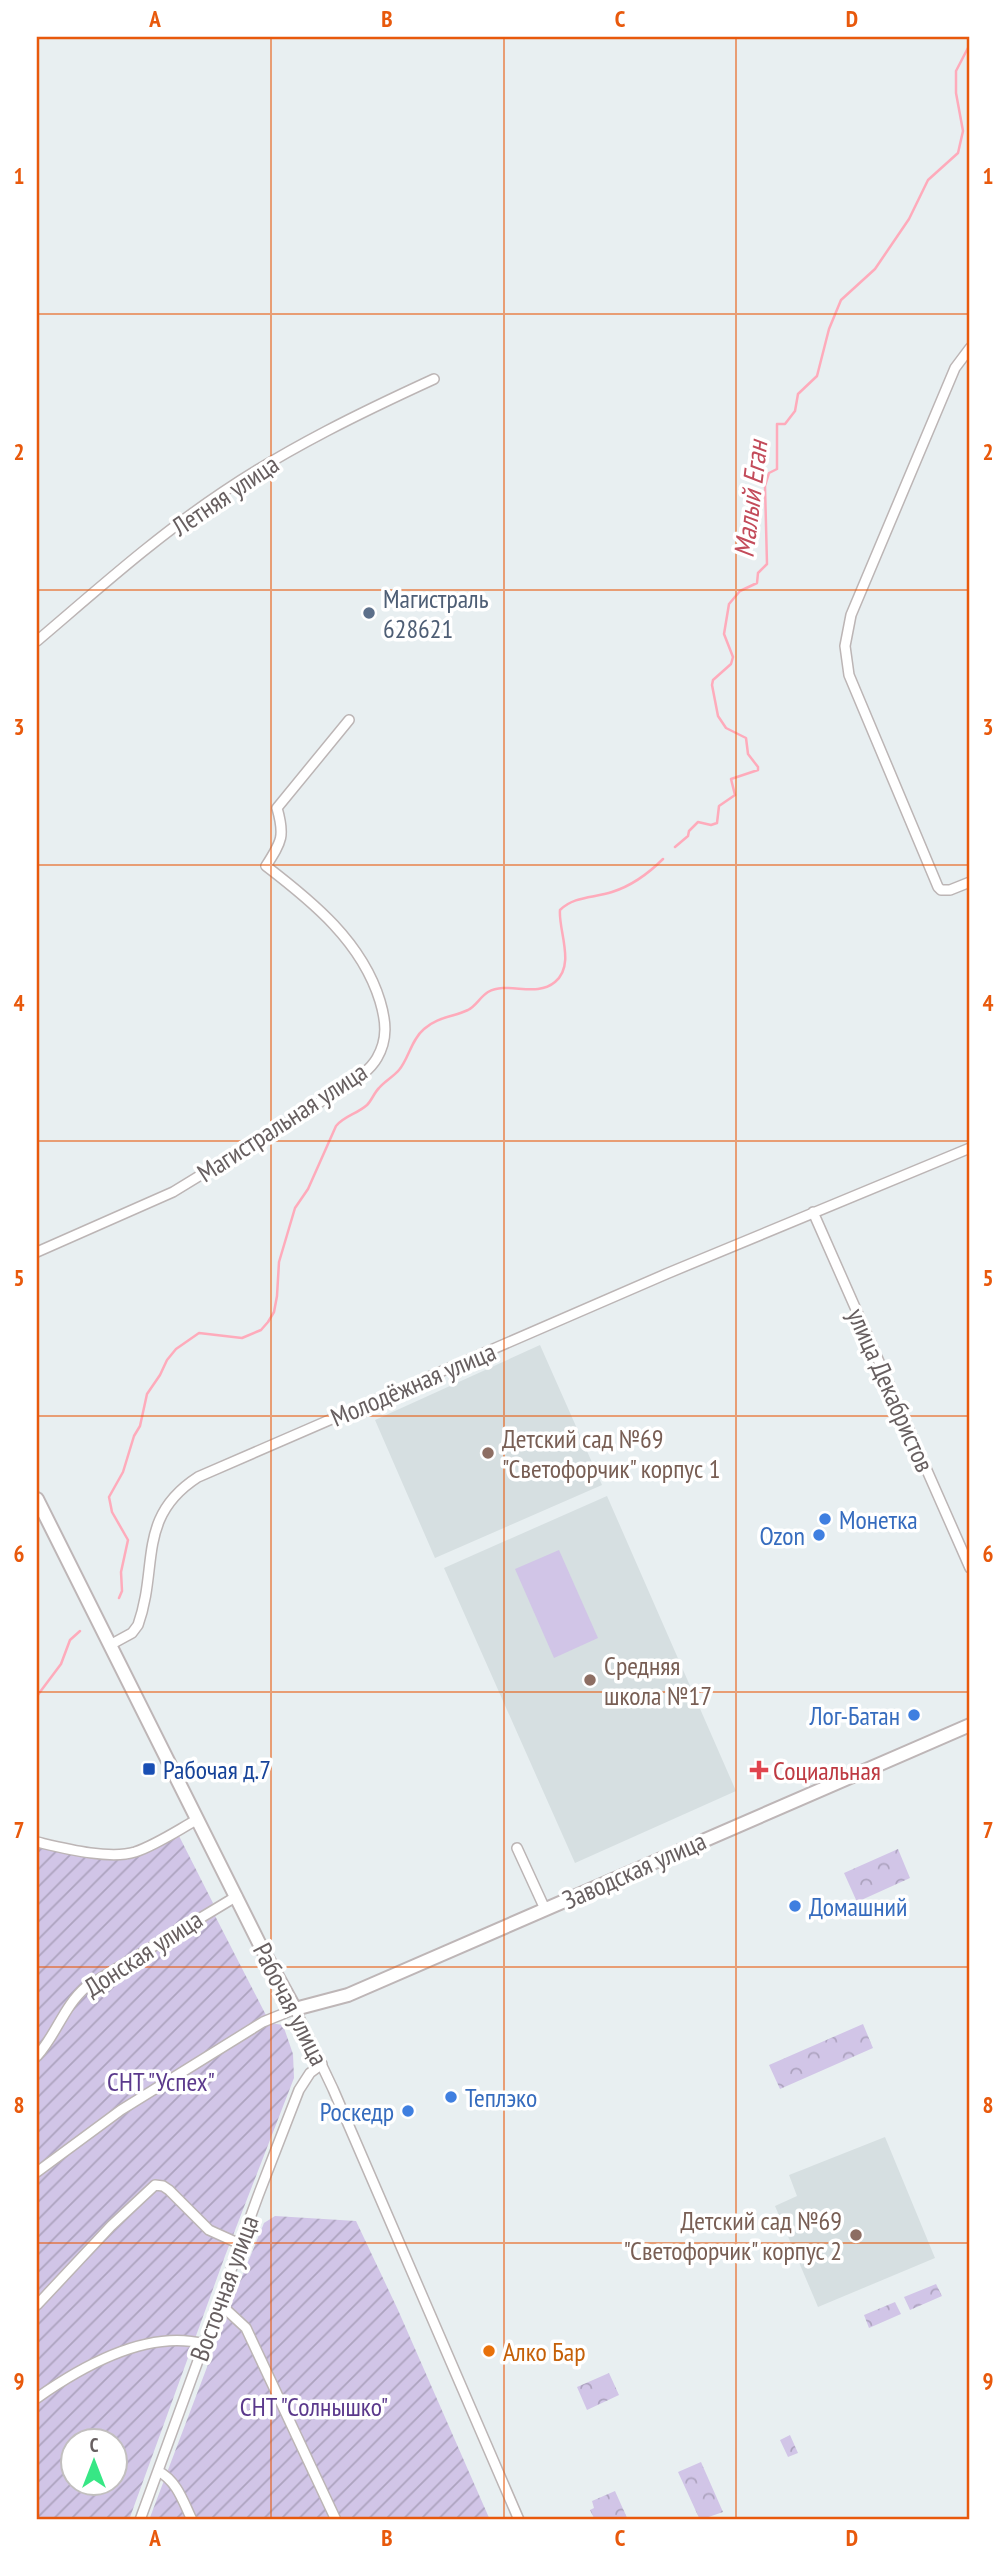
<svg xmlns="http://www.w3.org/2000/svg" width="1007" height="2557" font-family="'PT Sans Narrow',sans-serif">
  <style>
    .education { fill: #d6dfe1 }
    .grass { fill: #d1c5e7 }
    .forest { fill: url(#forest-crowns) }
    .garden { fill: url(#garden-furrows); fill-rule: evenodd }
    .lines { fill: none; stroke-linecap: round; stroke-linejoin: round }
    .stream { stroke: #feabbb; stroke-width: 2.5 }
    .street-casing { stroke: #bcb5b5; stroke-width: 12 }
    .secondary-casing { stroke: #beb6b7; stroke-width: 16 }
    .street { stroke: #fff; stroke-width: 9 }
    .secondary { stroke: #fff; stroke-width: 12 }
    .grid { fill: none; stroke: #e8590c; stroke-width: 2; stroke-opacity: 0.55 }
    .service-dot { fill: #5c6f8a; stroke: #fff; stroke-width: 2.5 }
    .education-dot { fill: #8d6e63; stroke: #fff; stroke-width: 2.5 }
    .shop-dot { fill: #3f7fe0; stroke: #fff; stroke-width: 2.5 }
    .transit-dot { fill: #1a4fb4; stroke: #fff; stroke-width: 2.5 }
    .health-dot { fill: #e0444e; stroke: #fff; stroke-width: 2.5 }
    .food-dot { fill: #e8710a; stroke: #fff; stroke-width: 2.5 }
    .labels { text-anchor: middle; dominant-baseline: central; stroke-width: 7; stroke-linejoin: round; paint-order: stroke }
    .street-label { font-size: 26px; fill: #675f60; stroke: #fff }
    .service-label { font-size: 26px; fill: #4e5e75; stroke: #fff; text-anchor: start }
    .education-label { font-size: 26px; fill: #785e54; stroke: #fff; text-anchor: start }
    .shop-label { font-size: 26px; fill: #366cbe; stroke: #fff; text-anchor: start }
    .transit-label { font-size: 26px; fill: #164399; stroke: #fff; text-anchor: start }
    .health-label { font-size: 26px; fill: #be3a42; stroke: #fff; text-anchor: start }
    .park-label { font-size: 26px; fill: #5b398c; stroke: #fff }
    .food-label { font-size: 26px; fill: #c56008; stroke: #fff; text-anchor: start }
    .water-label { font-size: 28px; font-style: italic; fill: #c34b5a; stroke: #fff }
    .neatline { fill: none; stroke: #e8590c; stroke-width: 2.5 }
    .grid-label { font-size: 23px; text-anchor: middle; font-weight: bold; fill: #e8590c }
  </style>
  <defs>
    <pattern id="forest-crowns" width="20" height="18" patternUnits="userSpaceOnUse" patternTransform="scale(1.75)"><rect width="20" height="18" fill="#d1c5e7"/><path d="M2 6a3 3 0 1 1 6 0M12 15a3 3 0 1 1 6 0" fill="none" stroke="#ada3bf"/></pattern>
    <pattern id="garden-furrows" width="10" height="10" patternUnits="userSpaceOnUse" patternTransform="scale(1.75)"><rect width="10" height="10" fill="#d1c5e7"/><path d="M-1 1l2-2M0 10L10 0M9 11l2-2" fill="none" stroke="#ada3bf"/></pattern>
  </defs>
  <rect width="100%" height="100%" fill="#e8eff1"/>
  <path class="education" d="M 540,1345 L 602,1485 L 435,1558 L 375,1420 Z
    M 607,1496 L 736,1791 L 575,1863 L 444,1568 Z
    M 885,2137 L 935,2258 L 818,2307 L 775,2206 L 797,2196 L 789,2175 Z"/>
  <path class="grass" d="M 559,1550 L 598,1638 L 554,1658 L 515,1569 Z"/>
  <path class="forest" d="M 898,1849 L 910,1878 L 857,1902 L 844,1873 Z
    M 863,2024 L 873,2048 L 780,2089 L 769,2065 Z
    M 936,2284 L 942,2296 L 910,2310 L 904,2297 Z
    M 895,2302 L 901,2314 L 869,2328 L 864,2315 Z
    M 609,2373 L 619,2395 L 587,2410 L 577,2387 Z
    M 790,2435 L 798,2453 L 788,2457 L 780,2440 Z
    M 701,2462 L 723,2512 L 700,2520 L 678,2472 Z
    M 615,2491 L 628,2520 L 595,2520 L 590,2510 L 594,2508 L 592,2501 Z"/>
  <path class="garden" d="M 178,1834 L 213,1903 L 210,1906 L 270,2023 L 283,2025 L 293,2054 L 294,2078 L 225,2256 L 129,2520 L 37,2520 L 37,1847 L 127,1860 ZM 74,2442 L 116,2442 L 116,2484 L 74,2484 Z
    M 275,2216 L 356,2221 L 398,2310 L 490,2520 L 149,2520 L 234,2296 L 264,2223 Z"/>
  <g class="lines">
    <path class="stream" d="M 675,847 L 688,836 L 689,831 L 698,822 L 711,825 L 717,823 L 719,806 L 735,795 L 731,779 L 758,770 L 758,767 L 748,754 L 746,738 L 726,728 L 718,716 L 712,685 L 713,680 L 731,664 L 733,657 L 724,634 L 729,604 L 740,591 L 757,583 L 758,573 L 767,564 L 765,486 L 769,473 L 777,469 L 777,424 L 785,424 L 795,411 L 798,394 L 817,376 L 829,329 L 841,300 L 875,269 L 909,219 L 928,180 L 958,153 L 963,131 L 956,93 L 956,71 L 970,44
      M 119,1598 L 122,1591 L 121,1572 L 128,1540 L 112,1512 L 109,1497 L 123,1472 L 134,1436 L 140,1426 L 147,1394 L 160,1375 L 167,1360 L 176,1349 L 199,1333 L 242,1338 L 261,1330 L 268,1322 L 274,1312 L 277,1296 L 279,1262 L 295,1208 L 308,1189 L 336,1126 C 344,1116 357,1114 367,1105 C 372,1100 374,1093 379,1088 C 385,1081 393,1077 399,1070 C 409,1058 411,1040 424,1029 C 437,1017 453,1017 468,1010 C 476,1006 480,997 488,992 C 508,981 536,998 555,982 C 576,965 558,930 560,910 C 574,896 594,898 612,892 C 631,886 649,873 663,859
      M 37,1696 L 61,1664 L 70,1640 L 80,1631"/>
    <g class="street-casing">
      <path id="street" d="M 970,348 L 955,368 L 851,615 L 845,646 L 849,675 L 938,887 L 941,890 L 950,890 L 970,882
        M 37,641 C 97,590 157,536 223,492 C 290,447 362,412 434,379
        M 813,1212 L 970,1568
        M 37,1252 L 173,1192 L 340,1090 C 353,1081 369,1072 377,1058 C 388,1039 386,1021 380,1001 C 362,942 313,902 266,866 C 282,841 285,836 277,808 L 349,720
        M 110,1645 L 132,1633 L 138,1625 C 159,1566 136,1517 198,1477 L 666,1274 L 970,1148
        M 37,1842 C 63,1848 109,1860 135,1852 C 156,1845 178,1830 198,1819
        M 517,1848 L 545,1909
        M 37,2056 C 56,2035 64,2006 86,1987 L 237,1896
        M 37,2172 L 121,2110 L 263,2022 L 295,2009 L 333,2089 L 519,2520
        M 219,2303 L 246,2328 L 336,2520
        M 37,2305 L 111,2226 L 155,2185 L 163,2186 L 169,2190 L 209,2230 L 240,2244
        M 37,2398 C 81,2367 148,2329 204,2344
        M 158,2471 C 177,2481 183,2501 192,2520
        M 140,2520 L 258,2196 L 299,2090 L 310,2073 L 322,2064"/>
    </g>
    <g class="secondary-casing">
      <path id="secondary" d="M 37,1499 L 260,1945 L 295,2009 L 348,1995 L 970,1725"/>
    </g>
    <use href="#street" class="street"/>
    <use href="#secondary" class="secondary"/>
  </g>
  <path class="grid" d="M 271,37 L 271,2520M 504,37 L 504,2520M 736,37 L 736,2520M 37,314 L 970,314M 37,590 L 970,590M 37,865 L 970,865M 37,1141 L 970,1141M 37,1416 L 970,1416M 37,1692 L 970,1692M 37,1967 L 970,1967M 37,2243 L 970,2243"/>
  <circle class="service-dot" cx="369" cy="613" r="7"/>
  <g class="education-dot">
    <circle cx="488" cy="1453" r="7"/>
    <circle cx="590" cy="1680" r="7"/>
    <circle cx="856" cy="2235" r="7"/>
  </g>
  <g class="shop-dot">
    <circle cx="825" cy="1519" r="7"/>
    <circle cx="819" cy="1535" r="7"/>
    <circle cx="914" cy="1715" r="7"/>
    <circle cx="795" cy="1906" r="7"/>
    <circle cx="451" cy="2097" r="7"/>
    <circle cx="408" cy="2111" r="7"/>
  </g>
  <rect class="transit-dot" x="142" y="1762" width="14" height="14" rx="3.5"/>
  <path class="health-dot" d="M755.5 1759.5h7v7h7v7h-7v7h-7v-7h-7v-7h7z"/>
  <circle class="food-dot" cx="489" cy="2351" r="7"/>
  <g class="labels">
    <g class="street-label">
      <text transform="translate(225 495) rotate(-34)">Летняя улица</text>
      <text transform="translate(282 1122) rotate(-33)">Магистральная улица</text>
      <text transform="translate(413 1384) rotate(-23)">Молодёжная улица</text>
      <text transform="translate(891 1390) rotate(66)">улица Декабристов</text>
      <text transform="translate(634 1870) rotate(-24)">Заводская улица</text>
      <text transform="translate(143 1953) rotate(-33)">Донская улица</text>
      <text transform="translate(291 2004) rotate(63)">Рабочая улица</text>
      <text transform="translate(224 2288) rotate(-70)">Восточная улица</text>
    </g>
    <g class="service-label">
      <text x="383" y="598">Магистраль<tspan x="383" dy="30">628621</tspan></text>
    </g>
    <g class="education-label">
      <text x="502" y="1438">Детский сад №69<tspan x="502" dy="30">"Светофорчик" корпус 1</tspan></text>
      <text x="604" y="1665">Средняя<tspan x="604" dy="30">школа №17</tspan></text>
      <text x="842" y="2220" text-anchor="end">Детский сад №69<tspan x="842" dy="30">"Светофорчик" корпус 2</tspan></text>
    </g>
    <g class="shop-label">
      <text x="839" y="1519">Монетка</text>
      <text x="805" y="1535" text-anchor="end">Ozon</text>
      <text x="900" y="1715" text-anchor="end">Лог-Батан</text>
      <text x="809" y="1906">Домашний</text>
      <text x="465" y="2097">Теплэко</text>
      <text x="394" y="2111" text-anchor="end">Роскедр</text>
    </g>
    <g class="transit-label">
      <text x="163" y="1769">Рабочая д.7</text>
    </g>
    <g class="health-label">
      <text x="773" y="1770">Социальная</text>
    </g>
    <g class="park-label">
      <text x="161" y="2081">СНТ "Успех"</text>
      <text x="314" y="2406">СНТ "Солнышко"</text>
    </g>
    <g class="food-label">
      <text x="503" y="2351">Алко Бар</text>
    </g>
    <g class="water-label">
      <text transform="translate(750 499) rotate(-83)">Малый Еган</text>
    </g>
  </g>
  <rect width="1007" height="2557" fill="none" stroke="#ffffff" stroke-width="77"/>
  <g transform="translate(94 2462)"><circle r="33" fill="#ffffff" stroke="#c2bfbf" stroke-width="2"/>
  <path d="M0-5L12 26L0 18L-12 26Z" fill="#37e785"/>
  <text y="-10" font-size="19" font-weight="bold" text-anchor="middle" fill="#675f60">С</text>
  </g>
  <rect x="38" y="38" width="930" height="2480" class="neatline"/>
  <g class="grid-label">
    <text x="155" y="27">A</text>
    <text x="387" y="27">B</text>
    <text x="620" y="27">C</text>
    <text x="852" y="27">D</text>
    <text x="19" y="184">1</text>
    <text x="988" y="184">1</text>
    <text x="19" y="460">2</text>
    <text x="988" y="460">2</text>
    <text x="19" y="735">3</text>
    <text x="988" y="735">3</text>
    <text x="19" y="1011">4</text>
    <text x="988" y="1011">4</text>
    <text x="19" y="1286">5</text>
    <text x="988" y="1286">5</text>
    <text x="19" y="1562">6</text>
    <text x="988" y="1562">6</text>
    <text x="19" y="1838">7</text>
    <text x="988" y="1838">7</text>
    <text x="19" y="2113">8</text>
    <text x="988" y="2113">8</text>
    <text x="19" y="2389">9</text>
    <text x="988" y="2389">9</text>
    <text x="155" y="2546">A</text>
    <text x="387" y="2546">B</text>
    <text x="620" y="2546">C</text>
    <text x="852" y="2546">D</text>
  </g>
</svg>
